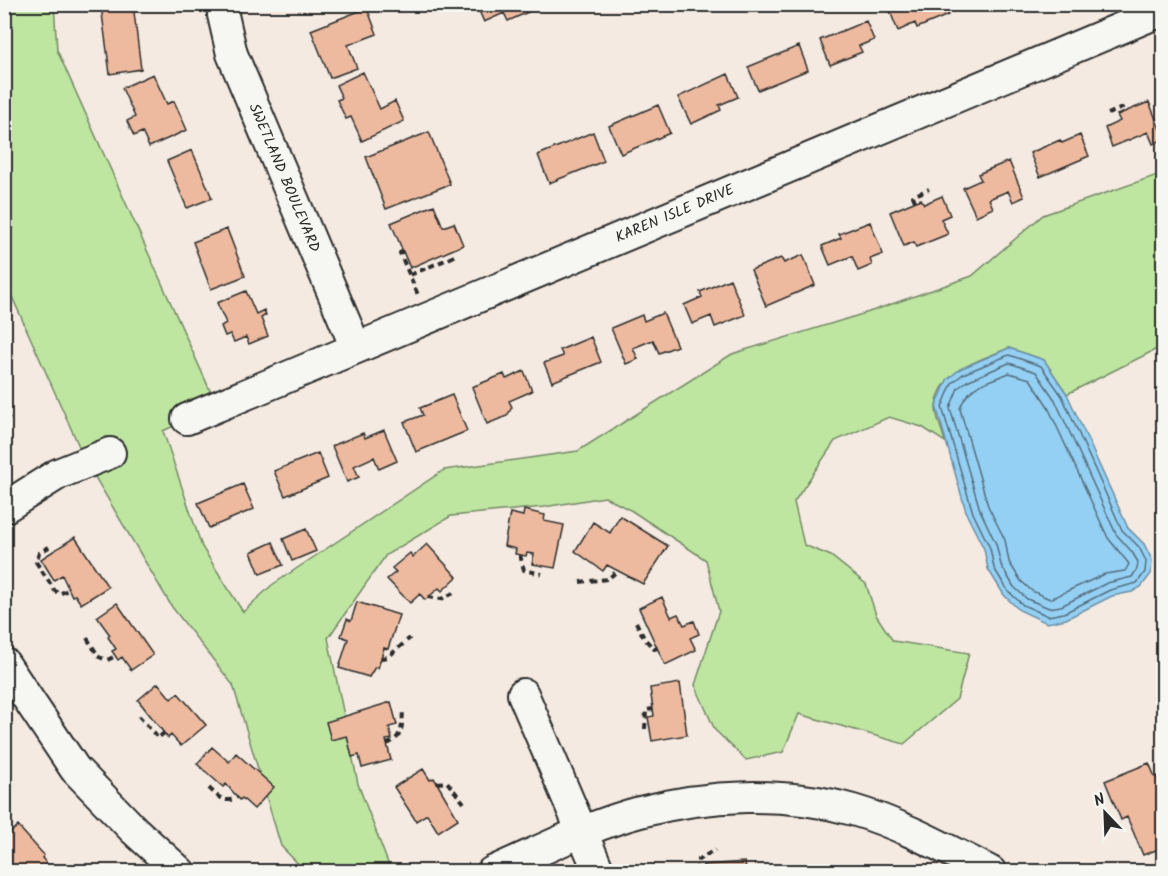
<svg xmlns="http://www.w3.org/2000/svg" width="1168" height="876" font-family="Kalam,sans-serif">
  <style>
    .green { fill: #bee6a1; stroke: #748866; stroke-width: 1.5 }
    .water { fill: #94d0f4; stroke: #6a8ea4; stroke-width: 1.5 }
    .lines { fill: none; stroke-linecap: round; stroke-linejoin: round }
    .shore { stroke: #556d7b; stroke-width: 1.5 }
    .building { fill: #edba9f; stroke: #2b2b2b; stroke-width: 1.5 }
    .minor-casing { stroke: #2b2b2b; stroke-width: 34 }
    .path { stroke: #2b2b2b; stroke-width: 4; stroke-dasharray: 6 4.5; stroke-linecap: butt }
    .minor { stroke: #f6f6f2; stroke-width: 30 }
    .labels { text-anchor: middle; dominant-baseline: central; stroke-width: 6; stroke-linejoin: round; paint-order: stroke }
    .street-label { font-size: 15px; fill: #2b2b2b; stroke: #f6f6f2 }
  </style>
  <rect width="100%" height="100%" fill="#f4eae1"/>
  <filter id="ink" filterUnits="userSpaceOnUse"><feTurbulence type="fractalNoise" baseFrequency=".0167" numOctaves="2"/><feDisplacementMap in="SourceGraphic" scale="12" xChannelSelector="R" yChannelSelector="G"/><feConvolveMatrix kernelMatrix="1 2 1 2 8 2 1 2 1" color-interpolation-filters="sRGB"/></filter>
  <g filter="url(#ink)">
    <path class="green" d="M 4,5 L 54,5 L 57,50 L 217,406 L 163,431 L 202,547 L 243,612 L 272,585 L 444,470 L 578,451 L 732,354 L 869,312 L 972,276 L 1043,215 L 1163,173 L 1163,346 L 1067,394 L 1044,360 L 1009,348 C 981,360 941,369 936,406 C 935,416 943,432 945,442 L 922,427 L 889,417 L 835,441 L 794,502 L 804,545 L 831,556 L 866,584 L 876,615 L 893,641 L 969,653 L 957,699 L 904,744 L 799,714 L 783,752 L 746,760 L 715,730 L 695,685 L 719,611 L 706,560 L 632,511 L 605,497 L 544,507 L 451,516 L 386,555 L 328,638 L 358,784 L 391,871 L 305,871 L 281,846 L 233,685 L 172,607 L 86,462 L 5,281 Z"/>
    <path class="water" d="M 1009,348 L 1044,360 L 1067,394 L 1128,528 L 1144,544 L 1152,560 L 1151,574 L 1141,587 L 1132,592 L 1112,596 L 1066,619 L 1047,623 L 1019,610 L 1004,595 L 988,569 L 984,549 L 967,515 L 936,406 L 947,380 L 960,369 Z"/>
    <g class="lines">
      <path class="shore" d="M 1009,355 L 1041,366 L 1062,396 L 1122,530 L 1139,547 L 1146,561 L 1145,572 L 1137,583 L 1110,590 L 1064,613 L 1048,616 L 1023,605 L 1008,591 L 994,568 L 990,548 L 973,513 L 942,407 L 952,383 L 963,374 Z
        M 1009,363 L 1036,372 L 1055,400 L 1116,534 L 1132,552 L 1138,562 L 1137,569 L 1132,577 L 1107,583 L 1061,606 L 1049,608 L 1027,599 L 1014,587 L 1001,565 L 996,544 L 980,510 L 950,408 L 958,388 L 967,381 Z
        M 1009,373 L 1030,379 L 1047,405 L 1108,538 L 1129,564 L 1125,571 L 1105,574 L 1050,599 L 1032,591 L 1021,581 L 1009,562 L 1005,540 L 988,506 L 960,409 C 967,385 988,382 1009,373 Z"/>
    </g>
    <path class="building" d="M 133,4 L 141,69 L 110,74 L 101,6 Z
      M 476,4 L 536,4 L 537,8 L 508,21 L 504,13 L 484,22 Z
      M 887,4 L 944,4 L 948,15 L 917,28 L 915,23 L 898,31 Z
      M 367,8 L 377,34 L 348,45 L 357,68 L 330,78 L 311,30 Z
      M 866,21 L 874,40 L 859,46 L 862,52 L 830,65 L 820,40 Z
      M 799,46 L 808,70 L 758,90 L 748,67 Z
      M 363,72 L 380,109 L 395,101 L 404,121 L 362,141 L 351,117 L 346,119 L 337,100 L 342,98 L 336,85 Z
      M 153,74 L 167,104 L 174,101 L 187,130 L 149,147 L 142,132 L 134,136 L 127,121 L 135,117 L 122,88 Z
      M 728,74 L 738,97 L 719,105 L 721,110 L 691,124 L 678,97 Z
      M 1149,102 L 1164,139 L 1153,144 L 1148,132 L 1112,147 L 1105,128 L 1120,121 L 1117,115 Z
      M 658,105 L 670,133 L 621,154 L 609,126 Z
      M 429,132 L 450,184 L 386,209 L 366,157 Z
      M 593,132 L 604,161 L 549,183 L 538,155 Z
      M 1080,135 L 1089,156 L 1040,177 L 1030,153 L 1060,140 L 1062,143 Z
      M 192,150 L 212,198 L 187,208 L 167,161 Z
      M 1009,161 L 1024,197 L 1013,202 L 1008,191 L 989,199 L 993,208 L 976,216 L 963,188 L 981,180 L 978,174 Z
      M 942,196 L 950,215 L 941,219 L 948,234 L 916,247 L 914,242 L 904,246 L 890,212 L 921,199 L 924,204 Z
      M 434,205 L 443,227 L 454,223 L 463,245 L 410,268 L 391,223 Z
      M 870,222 L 883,254 L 870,259 L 872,265 L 858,271 L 852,256 L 830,265 L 822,246 L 841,238 L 839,234 Z
      M 227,229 L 245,276 L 211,289 L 193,242 Z
      M 803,255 L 815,285 L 766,306 L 751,270 L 781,258 L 784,263 Z
      M 730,279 L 745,315 L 715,327 L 711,316 L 692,324 L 684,305 L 702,297 L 700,292 Z
      M 246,291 L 256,314 L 264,310 L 266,315 L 261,318 L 268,336 L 249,344 L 246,337 L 234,342 L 230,334 L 225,336 L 221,326 L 226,323 L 217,303 Z
      M 663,313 L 677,346 L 659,353 L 653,340 L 633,348 L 638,359 L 626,364 L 611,328 L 642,315 L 644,321 Z
      M 591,337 L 601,362 L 552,382 L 544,363 L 563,356 L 560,350 Z
      M 524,371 L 532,391 L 509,401 L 512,407 L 507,416 L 487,424 L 472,387 L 504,374 L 506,379 Z
      M 452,395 L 467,431 L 416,452 L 404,422 L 423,415 L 420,408 Z
      M 4,410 L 10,418 L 4,422 Z
      M 384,430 L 397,461 L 379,469 L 374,457 L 354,466 L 359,477 L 347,482 L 332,446 L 363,433 L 365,438 Z
      M 318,453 L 328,478 L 285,496 L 274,471 Z
      M 243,484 L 254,509 L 209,528 L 198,503 Z
      M 524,510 L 545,515 L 544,521 L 564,525 L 555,568 L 532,564 L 534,554 L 527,553 L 526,556 L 515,554 L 516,549 L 504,546 L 510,513 L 523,516 Z
      M 620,516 L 668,546 L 643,584 L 607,565 L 603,571 L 575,551 L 593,522 L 610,533 Z
      M 306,529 L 316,551 L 292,561 L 283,539 Z
      M 75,537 L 108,587 L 81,604 L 75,595 L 72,596 L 62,575 L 54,580 L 41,559 Z
      M 273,542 L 283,565 L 260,574 L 251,552 Z
      M 427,544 L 457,577 L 442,591 L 439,588 L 425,600 L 420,594 L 410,603 L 387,579 L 396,572 L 392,568 L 410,553 L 413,557 Z
      M 662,597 L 671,617 L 678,614 L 684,625 L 694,621 L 699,634 L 690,638 L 696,650 L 665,665 L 639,608 Z
      M 357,602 L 399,615 L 388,649 L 384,648 L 378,668 L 375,667 L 369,677 L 339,668 L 348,639 L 341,636 L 347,619 L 351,621 Z
      M 117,603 L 153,655 L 131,670 L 122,657 L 118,660 L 112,651 L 116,649 L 108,637 L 110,635 L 97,617 Z
      M 158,683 L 171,699 L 178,693 L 206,725 L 181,746 L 171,735 L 168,738 L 138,700 Z
      M 680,683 L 687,735 L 652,741 L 648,717 L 654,716 L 650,688 Z
      M 391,702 L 397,725 L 389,727 L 392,739 L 386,740 L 391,760 L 362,768 L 359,755 L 352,757 L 347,736 L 331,740 L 326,722 Z
      M 212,747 L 229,762 L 236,753 L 274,787 L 254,809 L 242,798 L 240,800 L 226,784 L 223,787 L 197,764 Z
      M 1149,763 L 1155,777 L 1164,774 L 1164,847 L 1143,855 L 1127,817 L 1121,820 L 1105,781 Z
      M 423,769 L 430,780 L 434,778 L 458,819 L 438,832 L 427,814 L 416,821 L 394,787 Z
      M 18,826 L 44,855 L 42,858 L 54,872 L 14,872 L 4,861 L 4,838 Z
      M 745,862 L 746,872 L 703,872 L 703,865 Z"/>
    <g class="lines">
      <g class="minor-casing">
        <path id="minor" d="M 224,4 L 223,15 L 232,54 L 356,348
          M 187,419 L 1164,10
          M 4,508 L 58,474 L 110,453
          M 4,663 L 75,769 L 134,830 L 180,872
          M 523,694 L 599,872
          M 492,872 C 540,851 590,825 640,812 C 708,794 785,791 853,810 C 901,824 946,849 991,872"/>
      </g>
      <path class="path" d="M 1108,114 L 1122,108 L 1124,113
        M 915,201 L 913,196 L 929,189
        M 403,251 L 400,253 L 418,295
        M 410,275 L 457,255
        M 49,547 L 39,553 L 36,562 L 55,591 L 59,594 L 68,590
        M 520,555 L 524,570 L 542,574
        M 580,582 L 608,579 L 617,571
        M 428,597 L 441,599 L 456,592
        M 636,622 L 644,638 L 654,649 L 657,648
        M 87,638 L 99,657 L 107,660 L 116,656
        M 381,658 L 388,657 L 410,638
        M 139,716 L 158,738 L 164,733
        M 645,729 L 646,710 L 653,709
        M 387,744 C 403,738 402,726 403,711
        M 437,783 L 447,782 L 464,803
        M 209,788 C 217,796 225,805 237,797
        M 4,803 L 5,804
        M 696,872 L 698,860 L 715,850"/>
      <use href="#minor" class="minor"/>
    </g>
  </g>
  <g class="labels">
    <g class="street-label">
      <text transform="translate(284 178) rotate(67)">SWETLAND BOULEVARD</text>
      <text transform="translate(675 214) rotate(-23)">KAREN ISLE DRIVE</text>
    </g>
  </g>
  <rect width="1168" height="876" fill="none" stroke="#f6f6f2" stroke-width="24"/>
  <rect x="12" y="12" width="1144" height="852" fill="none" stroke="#2b2b2b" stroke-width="2" filter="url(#ink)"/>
  <g transform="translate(1105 813) rotate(337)" stroke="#f6f6f2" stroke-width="4.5" paint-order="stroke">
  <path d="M0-4.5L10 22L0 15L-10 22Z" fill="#2b2b2b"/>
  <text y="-9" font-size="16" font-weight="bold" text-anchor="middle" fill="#2b2b2b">N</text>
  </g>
</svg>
